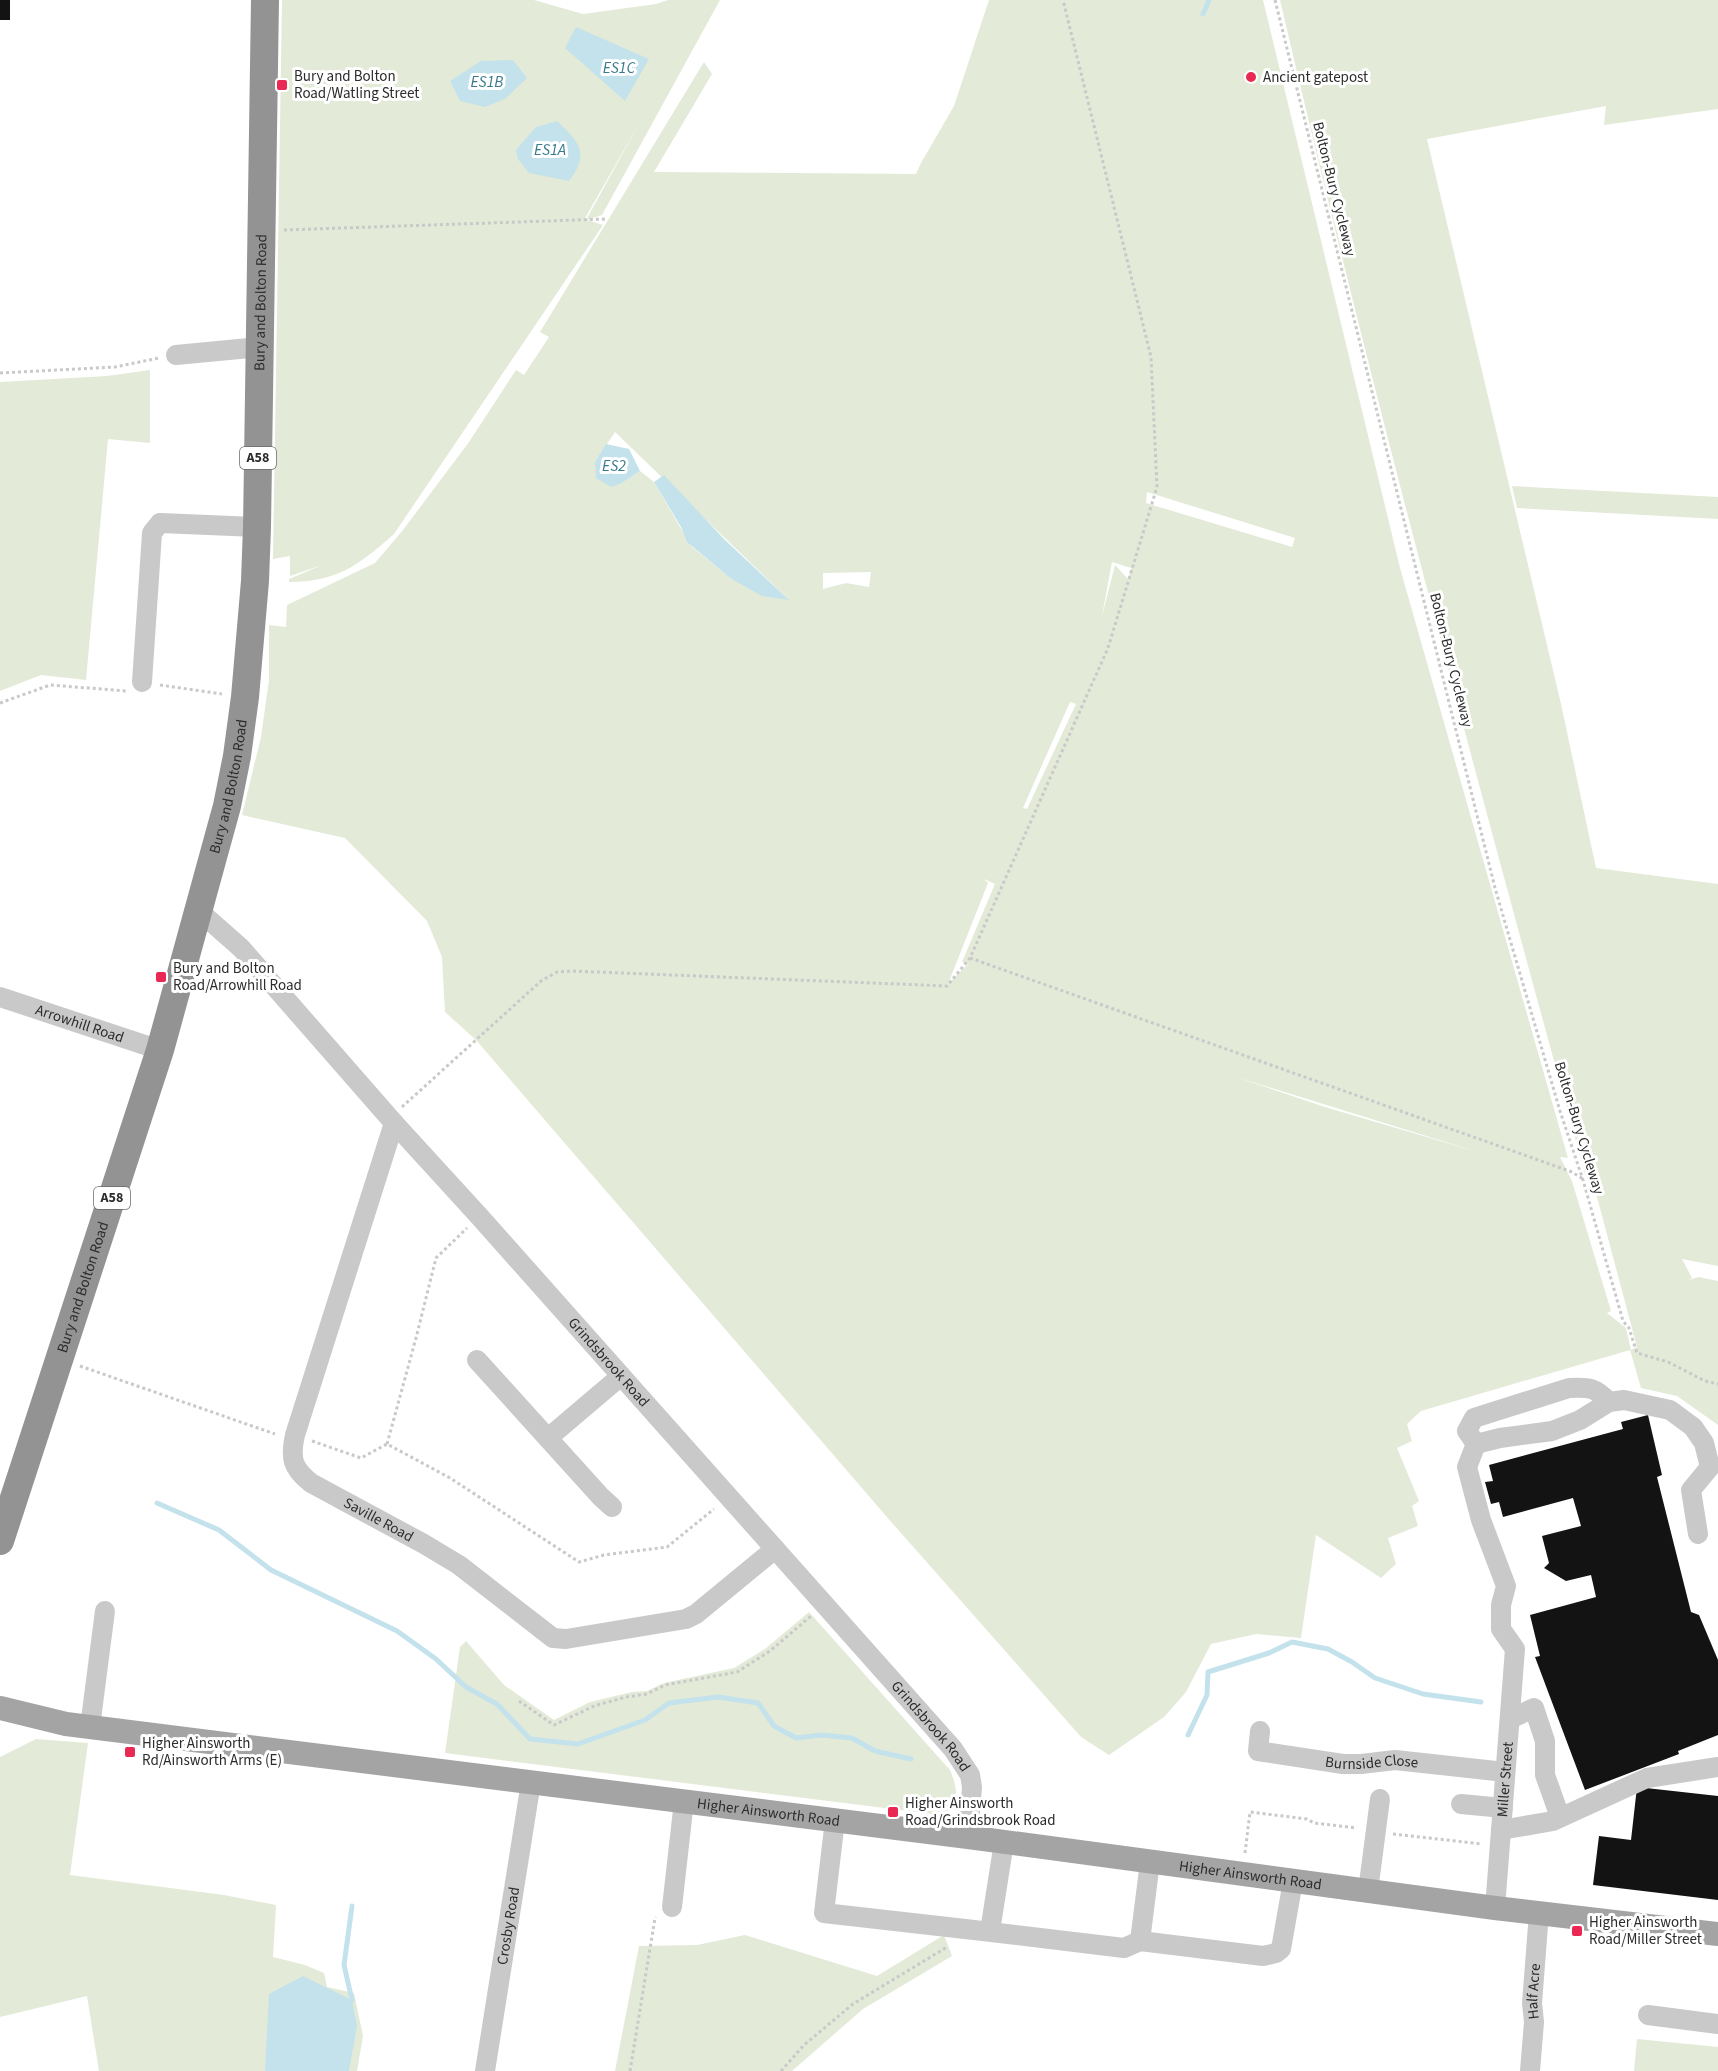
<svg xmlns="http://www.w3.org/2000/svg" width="1718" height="2071" font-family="'Source Sans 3',sans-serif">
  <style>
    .green { fill: #e4ead8; fill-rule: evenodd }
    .water { fill: #c3e2eb }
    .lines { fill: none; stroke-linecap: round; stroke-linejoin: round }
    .stream { stroke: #c3e2eb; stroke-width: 5 }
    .building { fill: #131313 }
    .path { stroke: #c9c9c9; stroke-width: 3; stroke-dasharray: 3 3; stroke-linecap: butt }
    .minor { stroke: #c9c9c9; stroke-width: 20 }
    .major { stroke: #a4a4a4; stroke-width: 24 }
    .highway { stroke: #939393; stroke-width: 28 }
    .poi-dot { fill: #e92853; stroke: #fff; stroke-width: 2 }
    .labels { text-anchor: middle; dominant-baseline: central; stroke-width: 6; stroke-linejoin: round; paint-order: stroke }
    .shield { fill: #fff; stroke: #6b6b6b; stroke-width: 1.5 }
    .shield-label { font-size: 14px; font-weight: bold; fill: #2c2c2c }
    .poi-label { font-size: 15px; fill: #2c2c2c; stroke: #fff; text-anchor: start }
    .street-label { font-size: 15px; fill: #2c2c2c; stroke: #fff }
    .water-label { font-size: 16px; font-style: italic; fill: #397a8e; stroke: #fff }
  </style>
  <rect width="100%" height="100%" fill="#fff"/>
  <path class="green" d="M 282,0 L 534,0 L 583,14 L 656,4 L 668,0 L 720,0 L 602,215 L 587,220 L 603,225 L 394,534 C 359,565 337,582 289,582 L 289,579 L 322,565 L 290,576 L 290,556 L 273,559 ZM 640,122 L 586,220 L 584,220 Z
    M 989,0 L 1263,0 L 1400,568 L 1568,1158 L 1560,1157 L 1572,1181 L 1611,1311 L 1607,1313 L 1626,1328 L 1631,1350 L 1637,1347 L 1593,1182 L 1585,1174 C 1478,784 1372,394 1280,0 L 1718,0 L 1718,109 L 1604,125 L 1606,106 L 1427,139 L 1561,704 L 1596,868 L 1718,884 L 1718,1266 L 1682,1259 L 1692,1278 L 1688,1280 L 1699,1277 L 1718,1281 L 1718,1425 L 1677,1396 L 1641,1388 L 1630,1350 L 1421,1411 L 1407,1424 L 1412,1441 L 1397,1448 L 1419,1501 L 1412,1506 L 1418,1526 L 1388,1538 L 1396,1564 L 1381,1578 L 1316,1535 L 1301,1638 L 1256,1634 L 1211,1644 L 1186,1692 L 1164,1717 L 1109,1755 L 1081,1737 L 886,1516 L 476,1040 L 445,1012 L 442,957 L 427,921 L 345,838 L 242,815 L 261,737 L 269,680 L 269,625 L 286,627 L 287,605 L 375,563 L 403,530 L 469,442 L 516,370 L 524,375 L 549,337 L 540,332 L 704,62 L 712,74 L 654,172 L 916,174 L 921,163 L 954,106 ZM 615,432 L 788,599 L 730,578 L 691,546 L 654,482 L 640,471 L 622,483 L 595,462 ZM 1147,492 L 1295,538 L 1292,547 L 1146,503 ZM 1112,562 L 1131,568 L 1128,579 L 1115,565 L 1102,616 ZM 871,572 L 869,587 L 846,583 L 823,589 L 823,573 ZM 1070,702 L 1076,704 L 1027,809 L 1023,808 ZM 984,879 L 995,884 L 962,962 L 968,964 L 948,984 L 988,883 ZM 1236,1077 L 1481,1153 L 1325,1107 Z
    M 150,370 L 150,443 L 108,439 L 86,680 L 41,675 L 0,691 L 0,382 L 107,376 Z
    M 1512,486 L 1718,497 L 1718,519 L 1517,508 Z
    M 809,1612 L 950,1770 C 957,1786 962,1808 941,1815 L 445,1753 L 460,1647 L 466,1641 L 504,1685 L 554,1720 L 590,1702 L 632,1692 L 647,1691 L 664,1683 L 734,1668 L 765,1649 Z
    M 36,1739 L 88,1743 L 70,1875 L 224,1895 L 276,1905 L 273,1957 L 305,1965 L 324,1973 L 327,1987 L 354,1993 L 363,2036 L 357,2071 L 99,2071 L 87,1996 L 0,2017 L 0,1757 Z
    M 745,1935 L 877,1976 L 944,1935 L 952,1956 L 863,2009 L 792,2071 L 615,2071 L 639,1946 L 697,1945 Z
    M 1637,2039 L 1718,2047 L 1718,2071 L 1634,2071 Z"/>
  <path class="water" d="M 576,27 L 649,59 L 625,101 L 565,48 Z
    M 513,60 L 527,78 L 505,99 L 485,107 L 460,101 L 450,81 L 481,61 Z
    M 557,121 C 580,142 590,154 569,181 L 529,173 L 518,159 L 516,150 L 536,127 Z
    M 606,444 L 629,449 L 640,471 L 622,483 L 611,487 L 596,478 L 595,462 Z
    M 664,475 L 724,539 L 789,600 L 762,596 L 730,578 L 687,542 L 681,527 L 654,482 Z
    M 303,1976 L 352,2000 L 357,2026 L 349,2071 L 265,2071 L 269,1994 Z"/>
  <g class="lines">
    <path class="stream" d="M 1203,14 L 1209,0
      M 157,1503 L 219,1530 L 271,1570 L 397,1631 L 436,1659 L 466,1687 L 497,1704 L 530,1739 L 578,1744 L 645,1720 L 669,1703 L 718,1697 L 758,1703 L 774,1726 L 796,1738 L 821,1735 L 852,1738 L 875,1751 L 911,1759
      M 1188,1735 L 1207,1695 L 1208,1672 L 1269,1653 L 1292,1642 L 1328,1649 L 1352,1662 L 1375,1678 L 1423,1694 L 1481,1702
      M 349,2005 L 352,2000 L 344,1965 L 352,1906"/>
  </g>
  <path class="building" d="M 0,0 L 10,0 L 10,20 L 0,20 Z
    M 1648,1415 L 1662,1475 L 1657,1477 L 1691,1612 L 1699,1615 L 1718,1660 L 1718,1735 L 1678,1751 L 1679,1754 L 1585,1790 L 1535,1657 L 1540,1656 L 1530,1615 L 1596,1597 L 1591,1575 L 1566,1581 L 1544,1568 L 1549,1563 L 1542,1536 L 1581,1526 L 1573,1498 L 1503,1517 L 1499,1502 L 1491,1504 L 1485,1482 L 1493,1481 L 1489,1465 L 1623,1429 L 1621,1422 Z
    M 1637,1787 L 1718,1796 L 1718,1900 L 1593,1885 L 1599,1836 L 1631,1840 Z"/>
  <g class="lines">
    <path class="path" d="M 1275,0 L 1495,888 L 1560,1111 L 1583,1180 L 1623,1321 L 1629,1328 L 1637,1353 L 1668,1362 L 1705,1381 L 1718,1384
      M 284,230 L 606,219
      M 0,373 L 115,367 L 159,358
      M 160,685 L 222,694
      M 0,703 L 50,685 L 127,691
      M 970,958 L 1572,1172 L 1583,1179
      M 402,1107 L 541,981 L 557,972 L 572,971 L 947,986 L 970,958 L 1108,648 L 1157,487 L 1151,357 L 1063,0
      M 80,1366 L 275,1434
      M 312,1441 L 361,1458 L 387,1444 L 450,1478 L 579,1562 L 604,1555 L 667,1547 L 714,1509
      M 387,1444 L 416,1338 L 436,1258 L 467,1228
      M 519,1701 L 554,1725 L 594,1706 L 626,1697 L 647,1694 L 665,1685 L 737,1672 L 770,1651 L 811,1616
      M 1393,1834 L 1482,1844
      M 1245,1853 L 1250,1812 L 1307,1819 L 1314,1823 L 1357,1828
      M 630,2071 L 655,1918 L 656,1917
      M 781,2071 L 804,2045 L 853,2004 L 947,1947"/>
    <g class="minor">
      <path d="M 176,355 L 260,347"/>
      <path d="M 142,682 L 152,533 L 160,523 L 257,527"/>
      <path id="s1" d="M 199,911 L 241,948 L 394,1123 L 479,1216 L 953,1749 L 970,1775 L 972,1787 L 968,1837"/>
      <path id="s2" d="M 0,997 L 160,1050"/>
      <path id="s3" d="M 394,1123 L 295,1435 C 290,1458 292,1468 311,1483 L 424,1544 L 459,1565 L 553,1638 L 566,1639 L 686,1619 L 696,1614 L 775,1549"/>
      <path d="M 477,1360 L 601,1497 L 612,1507"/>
      <path d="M 548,1438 L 621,1376"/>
      <path d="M 1476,1444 L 1467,1431 L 1474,1418 L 1569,1388 C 1589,1387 1595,1387 1609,1402"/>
      <path d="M 1510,1719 L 1534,1708 L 1545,1741 L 1545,1775 L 1560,1817"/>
      <path d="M 90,1727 L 105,1611"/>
      <path id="s4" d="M 1260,1731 L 1258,1751 L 1343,1764 L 1361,1764 L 1395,1760 L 1505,1772"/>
      <path d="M 1461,1804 L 1503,1808"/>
      <path d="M 835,1820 L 824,1913 L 974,1930 L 1124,1948 L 1140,1941 L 1263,1956 L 1276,1953 L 1281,1949 L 1293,1881"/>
      <path d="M 1501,1830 L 1553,1821 L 1647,1778 L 1718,1767"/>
      <path d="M 1368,1891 L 1380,1799"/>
      <path d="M 672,1907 L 684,1801"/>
      <path id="s5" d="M 1495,1908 L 1515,1649 L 1501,1629 L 1501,1605 L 1506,1586 L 1481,1520 L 1467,1467 L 1476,1444 L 1500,1438 L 1552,1431 L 1580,1420 L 1609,1402 L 1624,1400 L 1670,1410 L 1693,1427 L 1704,1443 L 1710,1467 L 1691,1490 L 1698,1534"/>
      <path d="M 990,1931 L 1004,1842"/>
      <path d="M 1140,1941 L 1150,1862"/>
      <path d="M 1648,2015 L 1718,2024"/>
      <path id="s6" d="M 485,2071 L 531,1782"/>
      <path id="s7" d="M 1530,2071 L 1534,2022 L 1532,2003 L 1539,1913"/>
    </g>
    <path class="major" id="s8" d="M 0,1708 L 66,1724 L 968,1837 L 1495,1908 L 1718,1934"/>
    <path class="highway" id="s9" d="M 0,1541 L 160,1050 L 227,806 L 237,756 L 245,697 L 255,581 L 257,527 L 265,0"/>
  </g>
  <g class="poi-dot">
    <circle cx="1251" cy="77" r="6"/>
    <rect x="276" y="79" width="12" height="12" rx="3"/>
    <rect x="155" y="971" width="12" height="12" rx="3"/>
    <rect x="124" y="1746" width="12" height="12" rx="3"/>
    <rect x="887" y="1806" width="12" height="12" rx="3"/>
    <rect x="1571" y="1925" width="12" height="12" rx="3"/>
  </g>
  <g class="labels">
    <g class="shield">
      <rect x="240" y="447" width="36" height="22" rx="4.5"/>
      <rect x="94" y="1187" width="36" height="22" rx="4.5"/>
    </g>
    <g class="shield-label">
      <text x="258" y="458">A58</text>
      <text x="112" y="1198">A58</text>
    </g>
    <g class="poi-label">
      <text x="294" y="76">Bury and Bolton<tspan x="294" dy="17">Road/Watling Street</tspan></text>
      <text x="1263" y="77">Ancient gatepost</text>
      <text x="173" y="968">Bury and Bolton<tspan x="173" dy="17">Road/Arrowhill Road</tspan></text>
      <text x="142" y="1743">Higher Ainsworth<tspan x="142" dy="17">Rd/Ainsworth Arms (E)</tspan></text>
      <text x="905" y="1803">Higher Ainsworth<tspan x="905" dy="17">Road/Grindsbrook Road</tspan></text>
      <text x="1589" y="1922">Higher Ainsworth<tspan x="1589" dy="17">Road/Miller Street</tspan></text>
    </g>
    <g class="street-label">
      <text transform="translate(1334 189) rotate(76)">Bolton-Bury Cycleway</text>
      <text stroke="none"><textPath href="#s9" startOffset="1275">Bury and Bolton Road</textPath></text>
      <text transform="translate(1451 660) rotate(76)">Bolton-Bury Cycleway</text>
      <text stroke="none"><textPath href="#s9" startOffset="789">Bury and Bolton Road</textPath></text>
      <text stroke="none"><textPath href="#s2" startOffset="84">Arrowhill Road</textPath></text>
      <text transform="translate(1579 1128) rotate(73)">Bolton-Bury Cycleway</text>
      <text stroke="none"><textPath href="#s9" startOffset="267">Bury and Bolton Road</textPath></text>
      <text stroke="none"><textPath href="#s1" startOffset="610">Grindsbrook Road</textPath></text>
      <text stroke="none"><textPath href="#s3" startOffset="459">Saville Road</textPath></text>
      <text stroke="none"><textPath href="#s1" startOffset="1096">Grindsbrook Road</textPath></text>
      <text stroke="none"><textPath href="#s4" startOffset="135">Burnside Close</textPath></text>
      <text stroke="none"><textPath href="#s5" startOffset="129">Miller Street</textPath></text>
      <text stroke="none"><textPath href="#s8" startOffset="776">Higher Ainsworth Road</textPath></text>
      <text stroke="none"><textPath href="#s8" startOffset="1262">Higher Ainsworth Road</textPath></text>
      <text stroke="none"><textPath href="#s6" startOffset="147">Crosby Road</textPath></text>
      <text stroke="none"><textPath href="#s7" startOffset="80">Half Acre</textPath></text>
    </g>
    <g class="water-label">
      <text x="619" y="68">ES1C</text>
      <text x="487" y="82">ES1B</text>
      <text x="550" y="150">ES1A</text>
      <text x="614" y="466">ES2</text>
    </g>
  </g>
</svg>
